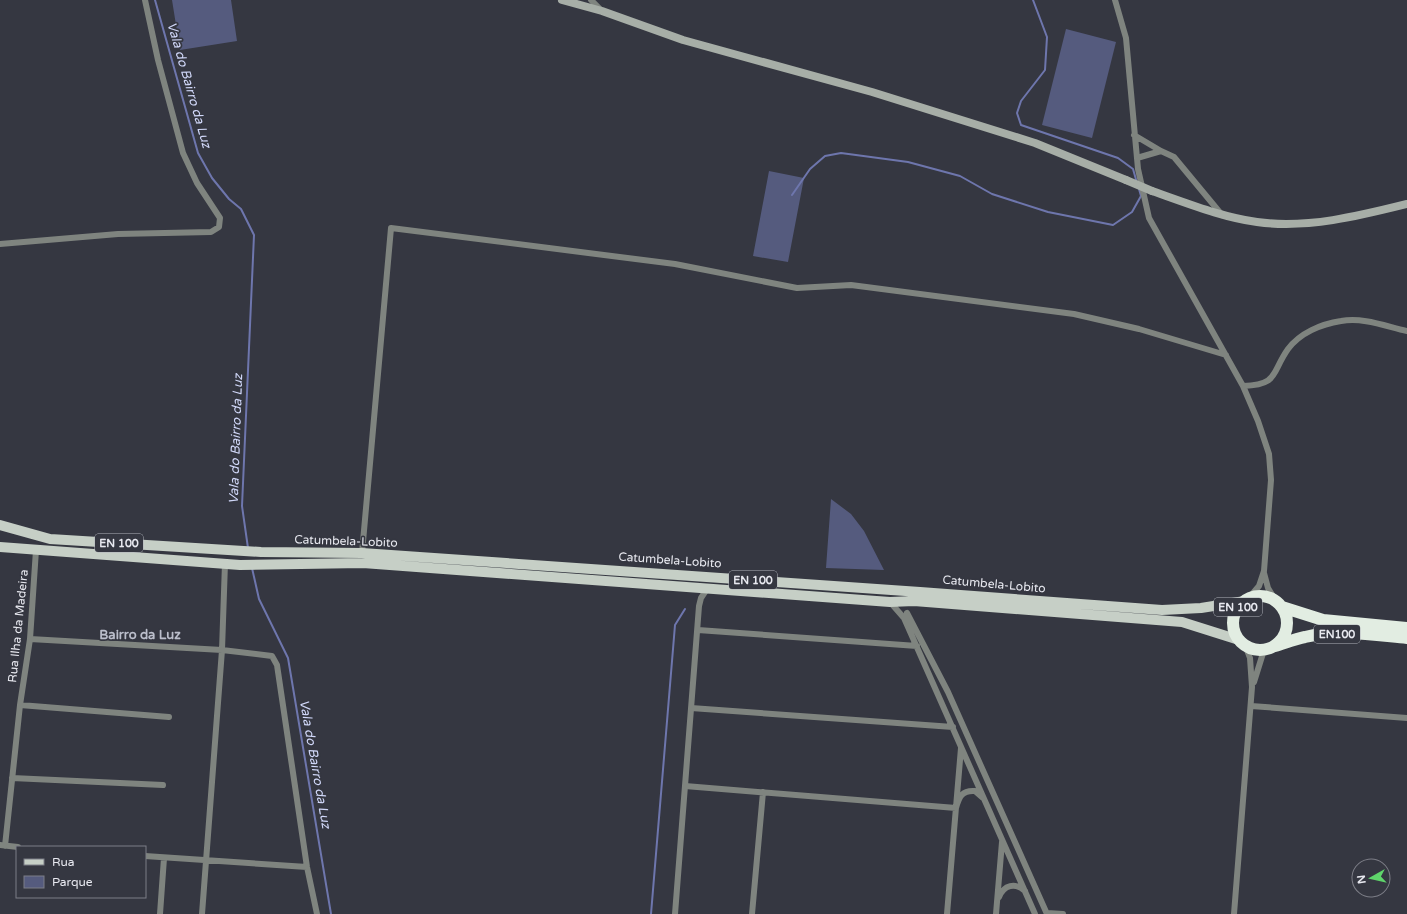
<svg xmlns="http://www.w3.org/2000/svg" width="1407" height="914" font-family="'Varela Round',sans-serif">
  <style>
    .green { fill: #555b7e }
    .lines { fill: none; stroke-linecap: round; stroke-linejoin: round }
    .stream { stroke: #6e76ad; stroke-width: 2 }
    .street { stroke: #7f847f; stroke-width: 6 }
    .secondary { stroke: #a7aea7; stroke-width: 8 }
    .primary { stroke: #c6cfc6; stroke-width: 10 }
    .highway { stroke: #e2ede2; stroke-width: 12 }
    .secondary-bridge { stroke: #a7aea7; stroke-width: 8 }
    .labels { text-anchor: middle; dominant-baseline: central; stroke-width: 3.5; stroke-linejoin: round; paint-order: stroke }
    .shield { fill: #353741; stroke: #b2b4bc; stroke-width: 1 }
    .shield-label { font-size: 11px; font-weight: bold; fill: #e8e9f0 }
    .street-label { font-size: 12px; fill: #e8e9f0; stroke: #353741 }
    .water-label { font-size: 13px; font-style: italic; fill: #d1d8f9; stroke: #353741 }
    .neighbourhood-label { font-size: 13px; font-weight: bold; fill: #bbbecb; stroke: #353741 }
  </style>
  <rect width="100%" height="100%" fill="#353741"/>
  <path class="green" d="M 172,0 L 231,0 L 237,41 L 180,50 Z
    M 1066,29 L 1116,42 L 1092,138 L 1042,125 Z
    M 769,171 L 804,178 L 788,262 L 753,256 Z
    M 831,499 L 851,514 L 864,531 L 884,570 L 826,568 Z"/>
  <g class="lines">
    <path class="stream" d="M 155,0 L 198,153 L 212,178 L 229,199 L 241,209 L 254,235 L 242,506 L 248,548
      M 1033,0 L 1047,37 L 1045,70 L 1021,101 L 1017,113 L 1021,125 L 1118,158 L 1133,169 L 1137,183
      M 792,195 L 810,169 L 825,156 L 841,153 L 908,162 L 960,176 L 992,194 L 1048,212 L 1113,225 L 1132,212 L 1141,196 L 1139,189
      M 252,568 L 259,599 L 288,658 L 331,914
      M 651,914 L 675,625 L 685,609"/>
    <path class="street" d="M 591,0 L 601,10
      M 1115,0 L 1126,38 L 1138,169 L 1149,218 L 1243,386 L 1258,421 L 1269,454 L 1271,480 L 1264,571 L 1259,586 L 1248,599
      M 1134,135 L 1161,151
      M 1137,158 L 1161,151 L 1174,157 L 1222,215
      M 0,244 L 118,234 L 211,232 L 219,227 L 220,218 L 197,183 L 183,153 L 158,60 L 145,0
      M 1243,386 C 1279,385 1271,373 1288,349 C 1300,333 1321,324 1341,321 C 1363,317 1385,326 1407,331
      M 362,553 L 391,228 L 675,264 L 797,288 L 851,285 L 1074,314 L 1139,329 L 1226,355
      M 1264,573 L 1268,588 L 1276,601
      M 890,602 L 904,618 L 1035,914
      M 907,613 L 948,692 L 1047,914
      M 698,630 L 917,646
      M 30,639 L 222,650 L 272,656 L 277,665 L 307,867 L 317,914
      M 1254,682 L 1264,650
      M 20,705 L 169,717
      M 1251,706 L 1407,718
      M 691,708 L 953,727
      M 12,778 L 163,785
      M 685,786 L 956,808 C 959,797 962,790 975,791 L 983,798
      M 0,845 L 18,847
      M 5,846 L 20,705 L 30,639 L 36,550
      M 145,856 L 307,867
      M 999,897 C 1004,885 1015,882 1025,891
      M 1047,913 L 1063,914
      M 160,914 L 164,858
      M 202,914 L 222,650 L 225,563
      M 675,914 L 699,606 L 701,598 L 707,589
      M 752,914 L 763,792
      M 947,914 L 961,748
      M 996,914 L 1002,842
      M 1234,914 L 1252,687 L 1250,658 L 1245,645"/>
    <path class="secondary" d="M 562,0 L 602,11 L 683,40 L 872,92 L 1035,143 L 1126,180
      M 1152,191 C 1187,203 1221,217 1257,222 C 1307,229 1359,216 1407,204"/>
    <path class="primary" d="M 0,525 L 50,539 L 261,552 L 362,553 L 920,592 L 1162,610 L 1201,608 L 1245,601
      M 0,547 L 240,565 L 363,563 L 890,602 L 914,601 L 1182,622 L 1239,640"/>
    <path class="highway" d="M1233 623a27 27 0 1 1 54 0a27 27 0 1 1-54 0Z
      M 1282,607 L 1323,620 L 1407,628
      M 1275,646 C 1285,643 1295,639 1305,637 C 1338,629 1374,635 1407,638"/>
    <path class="secondary-bridge" d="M 1126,180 L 1152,191"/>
  </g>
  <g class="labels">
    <g class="shield">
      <rect x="95" y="534" width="48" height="18" rx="3"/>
      <rect x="729" y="571" width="48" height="18" rx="3"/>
      <rect x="1214" y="598" width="48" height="18" rx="3"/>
      <rect x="1314" y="625" width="46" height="18" rx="3"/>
    </g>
    <g class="shield-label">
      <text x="119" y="543">EN 100</text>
      <text x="753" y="580">EN 100</text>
      <text x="1238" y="607">EN 100</text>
      <text x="1337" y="634">EN100</text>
    </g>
    <g class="street-label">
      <text transform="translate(346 541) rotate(2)">Catumbela-Lobito</text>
      <text transform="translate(670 560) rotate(4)">Catumbela-Lobito</text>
      <text transform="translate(994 584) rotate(5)">Catumbela-Lobito</text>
      <text transform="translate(18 626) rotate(-84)">Rua Ilha da Madeira</text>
    </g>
    <g class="water-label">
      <text transform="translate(189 85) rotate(74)">Vala do Bairro da Luz</text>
      <text transform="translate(236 439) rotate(-88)">Vala do Bairro da Luz</text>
      <text transform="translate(315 764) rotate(80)">Vala do Bairro da Luz</text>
    </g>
    <g class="neighbourhood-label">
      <text x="140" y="635">Bairro da Luz</text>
    </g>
  </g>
  <rect x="16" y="846" width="130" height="52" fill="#353741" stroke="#7d7e87"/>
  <rect x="24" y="859" width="20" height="6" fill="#c6cfc6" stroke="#7d7e87"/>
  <text x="52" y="866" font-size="12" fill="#e8e9f0">Rua</text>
  <rect x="24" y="876" width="20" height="12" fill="#555b7e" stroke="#7d7e87"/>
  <text x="52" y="886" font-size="12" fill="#e8e9f0">Parque</text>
  <g transform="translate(1371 878) rotate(262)"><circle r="19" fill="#353741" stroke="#7d7e87"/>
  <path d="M0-3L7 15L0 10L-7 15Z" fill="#5fd56b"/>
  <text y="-6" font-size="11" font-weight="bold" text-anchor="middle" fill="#e8e9f0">N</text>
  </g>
</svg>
